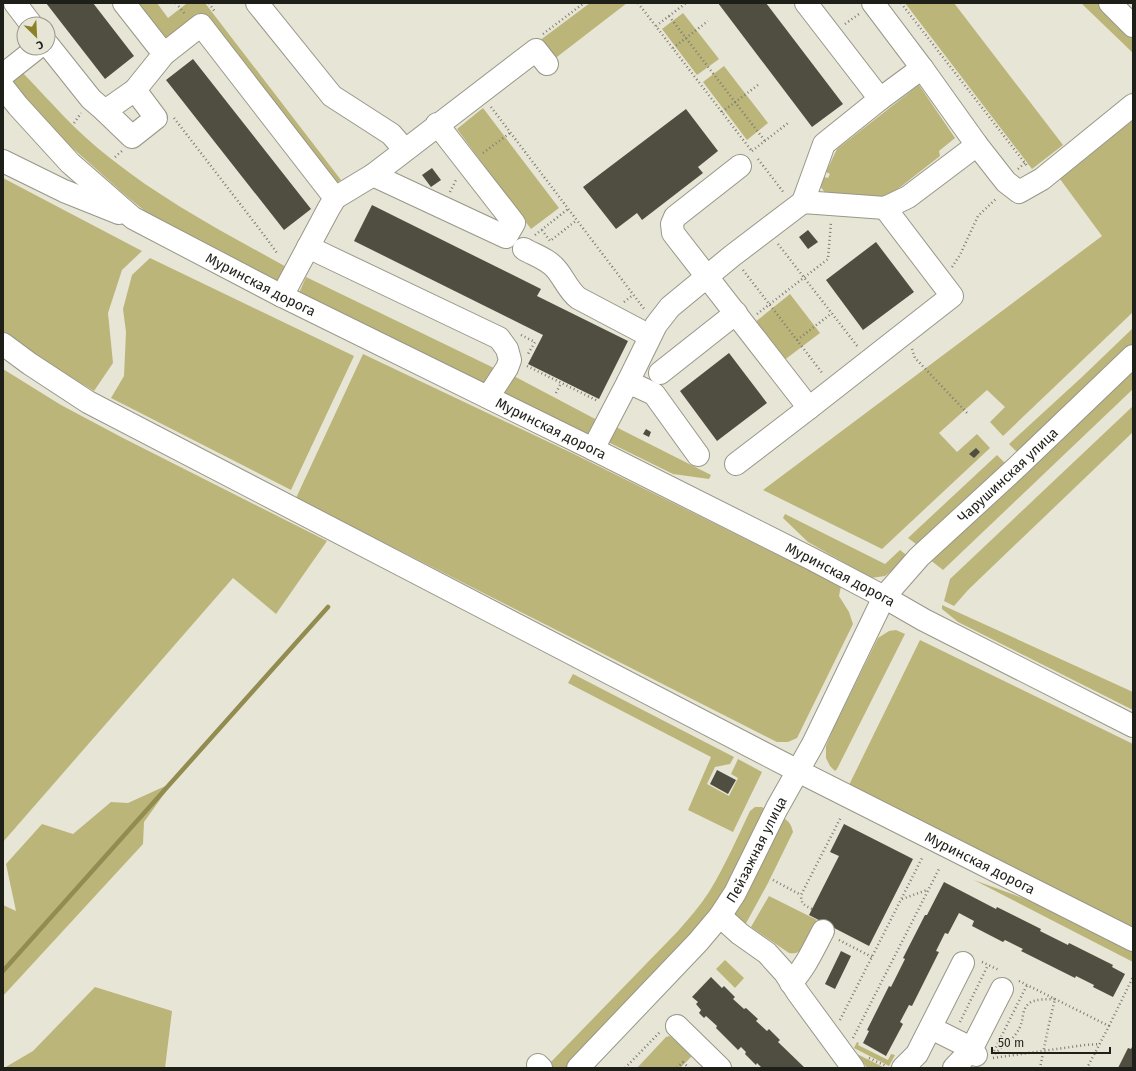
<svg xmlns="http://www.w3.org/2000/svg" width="1136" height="1071" font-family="'Fira Sans',sans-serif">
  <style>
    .green { fill: #bcb57a }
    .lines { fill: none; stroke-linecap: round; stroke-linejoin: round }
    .stream { stroke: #938c51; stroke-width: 4.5 }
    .building { fill: #504e41 }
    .minor-casing { stroke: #989788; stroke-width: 24 }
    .path { stroke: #7d7c71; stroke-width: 2.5; stroke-dasharray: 1 3; stroke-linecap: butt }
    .minor { stroke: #fff; stroke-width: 22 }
    .labels { text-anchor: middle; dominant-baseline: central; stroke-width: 4; stroke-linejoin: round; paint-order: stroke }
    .street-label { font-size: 14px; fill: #1f1f19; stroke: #e7e5d5 }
  </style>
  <rect width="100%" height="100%" fill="#e7e5d5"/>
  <path class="green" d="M 141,3 L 157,3 L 168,18 L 186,4 L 185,3 L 205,3 L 341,180 L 337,183 L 333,181 L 202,13 L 165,40 L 138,5 Z
    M 590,3 L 627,3 L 553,60 L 539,41 Z
    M 905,3 L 954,3 L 1063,145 L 1032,169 Z
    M 1081,3 L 1104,3 L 1133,31 L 1133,53 Z
    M 683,13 L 719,59 L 697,75 L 662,29 Z
    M 724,66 L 768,123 L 747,140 L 703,82 Z
    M 21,71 C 50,101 77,133 110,158 C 165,202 229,235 290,269 L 282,286 L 157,221 L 124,194 L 58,135 L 20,91 L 13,82 Z
    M 919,85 L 955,138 L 939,151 L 940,156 L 885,199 L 829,198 L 820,186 L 824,177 L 828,178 L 830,174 L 826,172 L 837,149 Z
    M 483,108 L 559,208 L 531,229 L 457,129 Z
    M 1133,120 L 1133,312 L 1003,436 L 990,422 L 1005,407 L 987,390 L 939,433 L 957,452 L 977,434 L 990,448 L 882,549 L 763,490 L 1102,236 L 1060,179 Z
    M 3,178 L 142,251 L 122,270 L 108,313 L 113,363 L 94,391 L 34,355 L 3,332 Z
    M 150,258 L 354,356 L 291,490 L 111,398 L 124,376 L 126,332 L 123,309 L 132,275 Z
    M 306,277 L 496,369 L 487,386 L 299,293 Z
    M 790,294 L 820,333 L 783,361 L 754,323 Z
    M 1133,328 L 1133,350 L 1021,456 L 1009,444 L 1082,377 Z
    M 363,354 L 574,454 L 841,586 L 839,596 L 849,612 L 853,624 L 797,738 L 788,742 L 777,742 L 296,498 Z
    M 1133,364 L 1133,389 L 943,570 L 929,559 Z
    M 3,369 L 61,405 L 123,438 L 327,541 L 276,614 L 233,578 L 3,842 Z
    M 510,374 L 599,421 L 590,438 L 501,391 Z
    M 1133,406 L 1133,432 L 968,590 L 954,606 L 944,601 L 950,579 Z
    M 616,427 L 711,475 L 709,479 L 673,474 L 608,442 Z
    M 997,455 L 1007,465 L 920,547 L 908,538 Z
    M 785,514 L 885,564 L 900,550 L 909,557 L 885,576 L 871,578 L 808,542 L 783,518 Z
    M 942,605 L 1133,692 L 1133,710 L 958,622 L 942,609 Z
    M 896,630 L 905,634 L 837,769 L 835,771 L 830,766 L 826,758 L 826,746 L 833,729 L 878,638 L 889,631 Z
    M 920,640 L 1133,744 L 1133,928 L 849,785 Z
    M 573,674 L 734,757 L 730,764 L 715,767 L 707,784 L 729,796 L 738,778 L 731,774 L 738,759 L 762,772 L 733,832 L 688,810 L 711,757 L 568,683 Z
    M 172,783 L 144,822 L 143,844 L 3,996 L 3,905 L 16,911 L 6,864 L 42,824 L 73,834 L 111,802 L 128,803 Z
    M 755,807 L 762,807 L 767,810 L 734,876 L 703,924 L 568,1068 L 553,1068 L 549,1064 L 678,931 C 689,918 700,906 709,892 C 725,866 737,838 750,811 Z
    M 782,817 C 789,821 791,824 793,832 L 768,883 L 744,927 L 735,918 L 735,909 Z
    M 974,880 L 1039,904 L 1133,952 L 1133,962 Z
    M 769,896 L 817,920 L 802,948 C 798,953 795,954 789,953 L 751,927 Z
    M 725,960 L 744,978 L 735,988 L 716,969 Z
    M 95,987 L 172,1011 L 165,1068 L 4,1068 L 33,1051 Z
    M 670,1036 L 692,1056 L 680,1068 L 637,1068 L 666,1037 Z
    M 857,1042 L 859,1043 L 858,1045 L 888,1060 L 891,1054 L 895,1055 L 889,1066 L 854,1048 Z
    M 857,1054 L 885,1068 L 867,1068 Z"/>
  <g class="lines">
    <path class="stream" d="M 3,971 L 328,607"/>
  </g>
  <path class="building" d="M 46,3 L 93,3 L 134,56 L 105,79 Z
    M 718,3 L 766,3 L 843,104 L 812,127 Z
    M 193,59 L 311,209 L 284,230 L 166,80 Z
    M 686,109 L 718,151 L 698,167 L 703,173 L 642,220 L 637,213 L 616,229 L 583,187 Z
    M 432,168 L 441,180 L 431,187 L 422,175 Z
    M 372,205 L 541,289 L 537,296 L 628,341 L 599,399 L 528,364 L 543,335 L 354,241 Z
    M 808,230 L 818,242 L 808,249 L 799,237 Z
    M 876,242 L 914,292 L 863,330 L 826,280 Z
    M 729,353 L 767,403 L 717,441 L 680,391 Z
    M 646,429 L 651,432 L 649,437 L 643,434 Z
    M 976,448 L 980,452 L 974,458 L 969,454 Z
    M 717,770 L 736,780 L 728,794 L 710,784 Z
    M 844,824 L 913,859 L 869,946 L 809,915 L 839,856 L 830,852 Z
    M 944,882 L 996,909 L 997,907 L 1041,929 L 1040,931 L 1068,945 L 1069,943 L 1113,965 L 1112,967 L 1125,974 L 1113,997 L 1093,987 L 1094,985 L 1076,976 L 1075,978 L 1021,951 L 1023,949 L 1005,940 L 1003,942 L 972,926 L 974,921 L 959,913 L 948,934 L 945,933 L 936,951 L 939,952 L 912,1006 L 909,1005 L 900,1022 L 903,1024 L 886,1056 L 863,1043 L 869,1031 L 867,1030 L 889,986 L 891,987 L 905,959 L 903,958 L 925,915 L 927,915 Z
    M 841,951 L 851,956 L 835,989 L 825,984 Z
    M 711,977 L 722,988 L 724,986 L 735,997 L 733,999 L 744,1009 L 746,1008 L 758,1019 L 756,1021 L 767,1031 L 769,1029 L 780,1040 L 778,1042 L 805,1068 L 766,1068 L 765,1067 L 762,1068 L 757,1063 L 756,1065 L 745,1054 L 746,1052 L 741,1047 L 738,1050 L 716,1028 L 717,1026 L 706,1016 L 704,1018 L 699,1013 L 701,1010 L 696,1004 L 698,1002 L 692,997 Z
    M 1133,1045 L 1133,1068 L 1118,1068 L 1128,1048 L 1131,1049 Z"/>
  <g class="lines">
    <g class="minor-casing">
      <g id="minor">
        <path d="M 15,3 L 31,24"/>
        <path d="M 124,3 L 164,54"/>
        <path d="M 257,3 L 332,96 L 391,134 L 405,150"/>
        <path d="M 873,3 L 922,68 L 977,145 L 1006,182 L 1019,192 L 1042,179 L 1133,105"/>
        <path d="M 1110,3 L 1133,26"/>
        <path d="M 48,45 L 91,99 L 105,111 L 135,90 L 164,54 L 201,25 L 335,198 L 329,208 L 282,296"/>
        <path d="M 3,75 L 37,48"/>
        <path id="s1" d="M 3,87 L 18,106 L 70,163 L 133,218 L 282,296 L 593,449 L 812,559 L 884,597 L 924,620 L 1133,726"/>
        <path d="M 880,99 L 922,68"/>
        <path d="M 105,111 L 132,137 L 156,118 L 135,90"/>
        <path d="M 3,161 L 64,191 L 119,213"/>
        <path d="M 740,166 L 675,217 L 672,224 L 673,233 L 809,408"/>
        <path d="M 373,175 L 506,237 L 514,223 L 437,124"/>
        <path d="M 335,198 L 373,175 L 536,50 L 547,64"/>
        <path d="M 803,202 L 824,144 L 880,99 L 806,3"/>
        <path d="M 308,247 L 499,338 L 507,349 L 510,360 L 507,368 L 488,397"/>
        <path d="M 524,249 C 534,255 548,259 556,269 C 564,278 568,290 578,298 L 650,336"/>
        <path id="s2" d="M 3,344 L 30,364 L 88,402 L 798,771 L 1133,940"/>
        <path d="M 660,373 L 736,313"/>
        <path d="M 628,382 L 654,394 L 698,455"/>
        <path d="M 593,449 L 628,382 L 656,325 L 670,307 L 732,256 L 803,202 L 885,208 L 908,197 L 977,145"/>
        <path d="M 736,464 L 809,408 L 952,296 L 885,208"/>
        <path d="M 720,916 L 740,934 L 767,953 L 785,973 L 798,993 L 853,1068"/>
        <path d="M 791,983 C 805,968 813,950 823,931"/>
        <path d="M 677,1026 L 720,1068"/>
        <path d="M 931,1028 L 961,1043 L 976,1055"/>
        <path d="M 538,1065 L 541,1068"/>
        <path id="s3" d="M 578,1068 L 698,942 L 720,916 L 735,893 L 777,808 L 813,744 L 884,597 L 919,557 L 1018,466 L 1133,356"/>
        <path d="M 903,1068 L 917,1054 L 963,963"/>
        <path d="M 954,1068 L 971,1050 L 1002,989"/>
      </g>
    </g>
    <path class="path" d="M 176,3 L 185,14
      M 209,3 L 215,12
      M 638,3 L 751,150
      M 901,3 L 1028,167
      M 669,16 L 765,141
      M 845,24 L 859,14
      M 656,26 L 686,3
      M 543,34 L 584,3
      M 673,48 L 708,21
      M 491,107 L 645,310
      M 722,112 L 758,85
      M 174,118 L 264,235 L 277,253
      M 74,123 L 81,113
      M 752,151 L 788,123
      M 483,153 L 510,133
      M 115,157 L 122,151
      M 758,159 L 784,193
      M 1018,169 L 1025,163
      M 450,192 L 457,178
      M 542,230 L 550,241 L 577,220
      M 535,235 L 568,209
      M 778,244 L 858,347
      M 952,267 L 960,255 L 978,216 L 997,198
      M 743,270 L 823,374
      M 624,302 L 633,295
      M 757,314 L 828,259 L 831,222
      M 521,335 L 535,342 L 528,354
      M 797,340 L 832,313
      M 912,349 L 915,358 L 969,415
      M 527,366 L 598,401
      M 556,393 L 561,383
      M 773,880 L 801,895
      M 902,899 L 927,890
      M 812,909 C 804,905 801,904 801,895 L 841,817
      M 839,940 L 872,957
      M 982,962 L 999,970
      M 1019,981 L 1109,1026 L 1087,1068
      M 840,1020 L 922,858
      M 960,1022 L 988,965
      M 1109,1026 L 1133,977
      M 853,1038 L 940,867
      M 994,1051 L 1027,985
      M 995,1054 C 1002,1046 1012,1041 1017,1032 C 1021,1027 1022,1021 1023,1015 C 1026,997 1041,1000 1055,999 L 1049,1024 L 1040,1068
      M 869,1058 L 886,1066
      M 993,1058 L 1085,1045 L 1099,1044
      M 683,1062 L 689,1068
      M 625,1068 L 660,1032
      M 677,1068 L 685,1060"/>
    <use href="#minor" class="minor"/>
  </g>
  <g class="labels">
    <g class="street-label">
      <text stroke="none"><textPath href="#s1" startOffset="329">Муринская дорога</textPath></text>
      <text stroke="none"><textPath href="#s1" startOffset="653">Муринская дорога</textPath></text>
      <text stroke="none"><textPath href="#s3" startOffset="741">Чарушинская улица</textPath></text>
      <text stroke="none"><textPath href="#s1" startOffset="977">Муринская дорога</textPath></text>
      <text stroke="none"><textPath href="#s3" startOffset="284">Пейзажная улица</textPath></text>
      <text stroke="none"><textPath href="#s2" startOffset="1107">Муринская дорога</textPath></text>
    </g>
  </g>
  <rect width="1136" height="1071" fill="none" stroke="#1f1f19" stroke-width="8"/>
  <g transform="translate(36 36) rotate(156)"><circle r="19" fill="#e7e5d5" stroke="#97968a"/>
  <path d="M0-3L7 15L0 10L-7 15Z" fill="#8b8128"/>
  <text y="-6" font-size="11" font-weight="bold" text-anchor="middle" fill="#1f1f19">С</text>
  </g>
  <path d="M992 1047v6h118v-6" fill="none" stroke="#1f1f19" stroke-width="2"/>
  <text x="998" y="1047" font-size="12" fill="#1f1f19" stroke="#e7e5d5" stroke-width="3" paint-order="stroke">50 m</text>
</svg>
